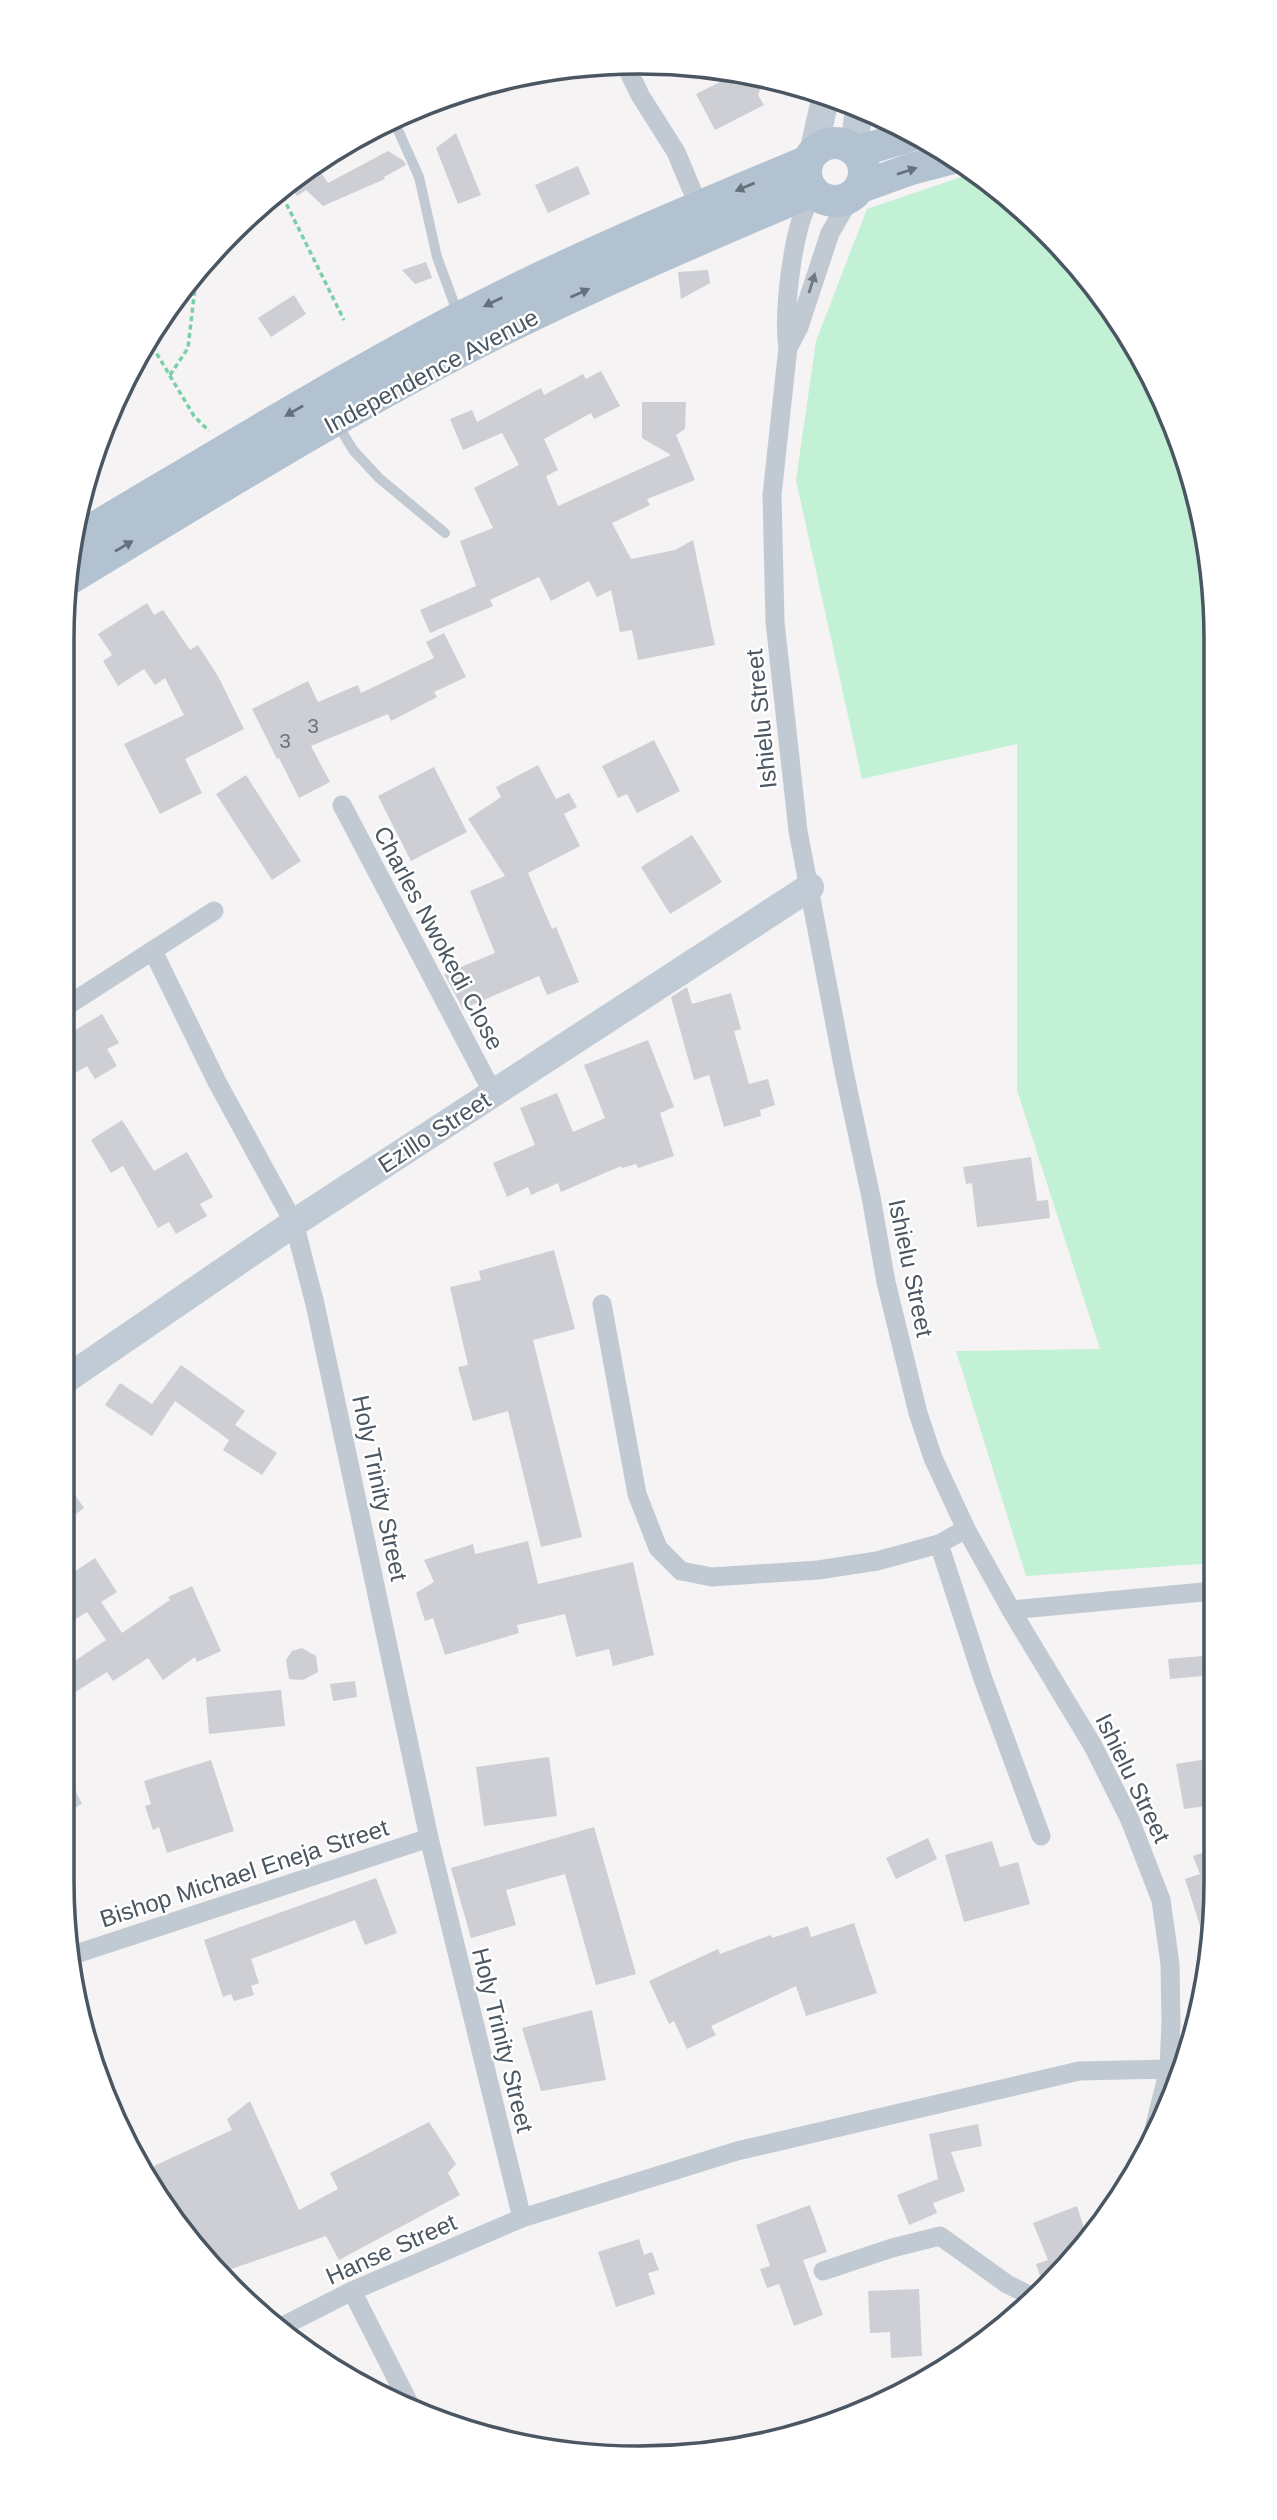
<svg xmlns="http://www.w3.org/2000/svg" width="1277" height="2520" font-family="Helvetica,sans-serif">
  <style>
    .green { fill: #c3f1d5 }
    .building { fill: #cdcfd5 }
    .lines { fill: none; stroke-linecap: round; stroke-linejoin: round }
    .path { stroke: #7ad0a6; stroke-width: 3.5; stroke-dasharray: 5 3.5; stroke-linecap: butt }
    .lane { stroke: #c1cad2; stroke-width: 10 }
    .street { stroke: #c1cad2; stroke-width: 19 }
    .secondary { stroke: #c1cbd6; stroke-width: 28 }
    .primary { stroke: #b3c2d1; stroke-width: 32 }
    .oneway { fill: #64717d }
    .oneway2 { fill: #6e7983 }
    .labels { text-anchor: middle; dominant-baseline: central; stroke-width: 5; stroke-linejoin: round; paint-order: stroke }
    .number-label { font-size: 21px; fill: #6b747e }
    .street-label { font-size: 24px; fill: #4a5661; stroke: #fff }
    .rim { fill: none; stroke: #4a5661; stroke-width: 3.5 }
  </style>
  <rect width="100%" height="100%" fill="#f5f3f3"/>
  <path class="green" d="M 976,172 L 990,181 L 1097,287 L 1172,418 L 1211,564 L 1214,1563 L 1026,1576 L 956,1351 L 1100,1349 L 1017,1090 L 1017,744 L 862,779 L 796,480 L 816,341 L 867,209 Z"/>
  <path class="building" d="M 724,70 L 765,77 L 758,95 L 764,105 L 715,130 L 696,94 L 720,82 Z
    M 456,133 L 481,195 L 458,204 L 436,148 Z
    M 388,151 L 404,161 L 406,165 L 384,177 L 385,179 L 323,206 L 306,190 L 297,196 L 288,183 L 315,164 L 328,183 Z
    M 578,166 L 590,194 L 548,213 L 535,185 Z
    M 426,262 L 432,278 L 415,284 L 402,270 Z
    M 708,270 L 710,283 L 681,299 L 678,272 Z
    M 294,295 L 306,314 L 271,337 L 258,318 Z
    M 601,371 L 620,406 L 594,419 L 591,413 L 544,439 L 558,470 L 546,476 L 558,506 L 671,455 L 642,438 L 642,402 L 686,402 L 685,429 L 676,435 L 695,480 L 647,499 L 650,505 L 612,523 L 631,559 L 675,550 L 693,540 L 715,645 L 638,660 L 632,630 L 620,632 L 611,590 L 597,597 L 589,581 L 551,601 L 539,577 L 490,600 L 493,606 L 430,633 L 420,610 L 476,586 L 460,541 L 493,528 L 474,488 L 519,465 L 502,433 L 463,450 L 450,419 L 472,410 L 477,422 L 541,388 L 544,395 L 583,374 L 586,379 Z
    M 147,603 L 154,615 L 163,610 L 190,650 L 198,645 L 219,678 L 244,729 L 185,759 L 202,793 L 160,814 L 124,744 L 184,715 L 165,678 L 155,685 L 144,669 L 118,686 L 103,661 L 112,655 L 98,634 Z
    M 444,633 L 466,677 L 434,692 L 437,697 L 391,721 L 388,714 L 311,746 L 330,782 L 299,798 L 279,758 L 277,759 L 252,709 L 308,681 L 318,702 L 358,685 L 361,693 L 434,658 L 426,642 Z
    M 654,740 L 680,791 L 637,813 L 627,794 L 618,798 L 602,766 Z
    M 538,765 L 556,799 L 569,793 L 577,807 L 564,814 L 580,846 L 528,873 L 552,929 L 556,927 L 579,982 L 547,995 L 539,976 L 463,1009 L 444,974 L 495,953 L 470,891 L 505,876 L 468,819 L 501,797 L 496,787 Z
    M 434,767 L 467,832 L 411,861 L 378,796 Z
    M 246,775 L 301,861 L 272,880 L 216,794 Z
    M 692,835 L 722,882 L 670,914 L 641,867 Z
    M 687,987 L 692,1004 L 731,993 L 741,1029 L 734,1031 L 749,1084 L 768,1079 L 775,1105 L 760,1110 L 761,1116 L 724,1127 L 709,1075 L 694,1080 L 671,997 Z
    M 102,1014 L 119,1043 L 107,1049 L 117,1066 L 95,1079 L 87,1066 L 62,1081 L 62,1038 Z
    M 648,1040 L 674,1107 L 660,1113 L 674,1156 L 638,1168 L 636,1164 L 622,1168 L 621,1166 L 561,1192 L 558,1183 L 531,1195 L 528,1187 L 507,1197 L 493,1163 L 535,1145 L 520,1108 L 557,1093 L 573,1132 L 605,1118 L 584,1065 Z
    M 122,1120 L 154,1171 L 187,1152 L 213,1197 L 200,1204 L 207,1216 L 176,1234 L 169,1222 L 158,1228 L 123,1166 L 111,1173 L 91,1140 Z
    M 1031,1157 L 1037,1201 L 1048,1200 L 1050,1218 L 977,1227 L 972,1183 L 966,1184 L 963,1167 Z
    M 554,1250 L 575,1329 L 533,1340 L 582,1537 L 541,1547 L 508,1411 L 473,1421 L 458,1367 L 468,1365 L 450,1287 L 481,1280 L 479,1271 Z
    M 181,1365 L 245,1411 L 235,1425 L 277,1453 L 262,1475 L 223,1450 L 229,1440 L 175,1401 L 152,1436 L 105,1405 L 120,1383 L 152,1404 Z
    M 62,1476 L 84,1508 L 62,1524 Z
    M 528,1541 L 538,1584 L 633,1562 L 654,1655 L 613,1666 L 609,1649 L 576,1657 L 565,1614 L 517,1625 L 519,1633 L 445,1655 L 433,1618 L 425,1621 L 416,1593 L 434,1582 L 424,1560 L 473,1544 L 475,1554 Z
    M 95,1558 L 117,1592 L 101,1602 L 122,1633 L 170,1600 L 168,1597 L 192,1586 L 221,1651 L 197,1662 L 195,1657 L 163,1680 L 148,1658 L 113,1681 L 107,1672 L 61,1701 L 61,1670 L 106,1640 L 87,1612 L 61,1628 L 62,1580 Z
    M 302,1648 L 316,1656 L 318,1672 L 303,1680 L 289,1679 L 286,1660 L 292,1651 Z
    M 1214,1655 L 1214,1675 L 1170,1679 L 1168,1659 Z
    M 355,1681 L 357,1697 L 333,1701 L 330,1684 Z
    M 281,1690 L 285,1726 L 209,1734 L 206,1697 Z
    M 549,1757 L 557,1816 L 484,1826 L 476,1767 Z
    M 1214,1758 L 1214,1805 L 1184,1809 L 1176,1764 Z
    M 61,1760 L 82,1804 L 61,1814 Z
    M 211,1760 L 234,1831 L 167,1853 L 159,1827 L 153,1830 L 145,1806 L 151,1804 L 144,1781 Z
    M 594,1827 L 636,1974 L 596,1985 L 565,1874 L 506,1890 L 516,1925 L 471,1938 L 451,1868 Z
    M 928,1838 L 937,1859 L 896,1879 L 886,1858 Z
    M 992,1841 L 1000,1867 L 1018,1862 L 1030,1904 L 964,1922 L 945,1855 Z
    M 1214,1849 L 1215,1919 L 1209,1954 L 1185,1879 L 1200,1874 L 1193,1856 Z
    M 376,1878 L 397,1933 L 365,1945 L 355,1920 L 251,1959 L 259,1983 L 251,1986 L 254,1995 L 234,2001 L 231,1994 L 223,1997 L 204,1940 Z
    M 854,1923 L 877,1993 L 806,2016 L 796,1986 L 711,2026 L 716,2035 L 687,2049 L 674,2021 L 669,2024 L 649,1981 L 718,1949 L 720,1954 L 771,1935 L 772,1938 L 808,1926 L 811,1937 Z
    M 592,2010 L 606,2080 L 541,2091 L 522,2028 Z
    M 250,2101 L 299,2210 L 338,2189 L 330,2173 L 429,2122 L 456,2164 L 448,2173 L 460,2195 L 339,2260 L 326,2236 L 223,2272 L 181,2233 L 150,2175 L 154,2166 L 232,2130 L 227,2119 Z
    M 978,2124 L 982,2146 L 951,2152 L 965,2191 L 933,2203 L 937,2213 L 909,2225 L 897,2195 L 938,2179 L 929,2134 Z
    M 810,2205 L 827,2252 L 803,2260 L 823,2315 L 794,2326 L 779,2284 L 767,2288 L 760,2269 L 770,2266 L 756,2225 Z
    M 1077,2206 L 1086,2234 L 1045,2291 L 1036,2264 L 1048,2260 L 1033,2223 Z
    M 639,2239 L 644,2255 L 652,2252 L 659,2270 L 648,2273 L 655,2294 L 616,2307 L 598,2252 Z
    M 919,2289 L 922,2356 L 891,2358 L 890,2332 L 870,2333 L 868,2291 Z"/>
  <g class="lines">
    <path class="path" d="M 279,189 L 344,320
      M 148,339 L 194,416 L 209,431
      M 170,375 L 188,348 L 197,270"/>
    <path class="lane" d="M 393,119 L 419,177 L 437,257 L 458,314
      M 338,425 L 353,450 L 379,478 L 445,533"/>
    <path class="street" d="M 625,64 L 640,95 L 676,152 L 699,207 L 700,216
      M 817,195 C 813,199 809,202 806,207 C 792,238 783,314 788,347 L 772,495 L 775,622 L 798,831 L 845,1076 L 871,1197 L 886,1282 L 918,1413 L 933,1458 L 966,1529 L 1011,1610 L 1093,1746 L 1130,1820 L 1161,1900 L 1170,1964 L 1171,2022 L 1169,2069 L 1150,2145
      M 789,346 L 799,327 L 830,233 L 851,197
      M 342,805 L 493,1093
      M 153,951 L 217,1082 L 294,1223 L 315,1304 L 429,1838 L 522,2218
      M 62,1009 L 214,911
      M 602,1304 L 637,1494 L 658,1548 L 681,1571 L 712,1577 L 818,1570 L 877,1561 L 939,1544 L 966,1529
      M 939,1544 L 983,1679 L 1041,1836
      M 1011,1610 L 1214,1591
      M 73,1955 L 429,1838
      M 823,2271 L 892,2248 L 940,2236 L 1007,2284 L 1035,2298
      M 352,2291 L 414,2413
      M 281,2327 L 352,2291 L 522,2218 L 737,2151 L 1079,2071 L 1169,2069"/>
    <path class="secondary" d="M 854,149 L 859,108
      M 813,153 L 826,95
      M 62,1382 L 294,1223 L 810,887"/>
    <path class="primary" d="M806 172a29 29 0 1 1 58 0a29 29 0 1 1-58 0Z
      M 857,152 L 916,134
      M 861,187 L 911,169 L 953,158
      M 72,541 C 200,466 327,387 459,318 C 572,259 691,210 808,161
      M 66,581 C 182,511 298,439 418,374 C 545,304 680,248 812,191"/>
  </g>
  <defs><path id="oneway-solid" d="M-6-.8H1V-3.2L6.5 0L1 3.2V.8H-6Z" transform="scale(1.75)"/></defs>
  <g class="oneway">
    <use href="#oneway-solid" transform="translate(907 171) rotate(-18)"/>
    <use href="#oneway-solid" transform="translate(745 187) rotate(157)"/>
    <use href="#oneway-solid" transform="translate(580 293) rotate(-24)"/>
    <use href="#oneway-solid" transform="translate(493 302) rotate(154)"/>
    <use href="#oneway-solid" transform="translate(294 411) rotate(150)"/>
    <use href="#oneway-solid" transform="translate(124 546) rotate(-31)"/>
  </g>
  <use class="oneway2" href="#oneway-solid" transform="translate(812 283) rotate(-73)"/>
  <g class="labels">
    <g class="number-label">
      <text x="313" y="725">3</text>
      <text x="285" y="740">3</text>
    </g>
    <g class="street-label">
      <text transform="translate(431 371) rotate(-28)">Independence Avenue</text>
      <text transform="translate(761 719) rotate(-96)">Ishielu Street</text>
      <text transform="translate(439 938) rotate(62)">Charles Nwokedi Close</text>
      <text transform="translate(434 1132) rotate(-33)">Ezillo Street</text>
      <text transform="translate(911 1268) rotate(78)">Ishielu Street</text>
      <text transform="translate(380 1488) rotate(78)">Holy Trinity Street</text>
      <text transform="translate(1133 1778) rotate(64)">Ishielu Street</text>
      <text transform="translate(244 1873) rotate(-18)">Bishop Michael Eneja Street</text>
      <text transform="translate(503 2040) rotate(76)">Holy Trinity Street</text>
      <text transform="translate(391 2249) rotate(-24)">Hanse Street</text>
    </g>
  </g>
  <path d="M0 0H1277V2520H0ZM639 74H639A565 565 0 0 1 1204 639V1881A565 565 0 0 1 639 2446H639A565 565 0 0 1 74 1881V639A565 565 0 0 1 639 74Z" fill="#fff" fill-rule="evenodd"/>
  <path class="rim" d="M639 74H639A565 565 0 0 1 1204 639V1881A565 565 0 0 1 639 2446H639A565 565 0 0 1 74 1881V639A565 565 0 0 1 639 74Z"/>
</svg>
